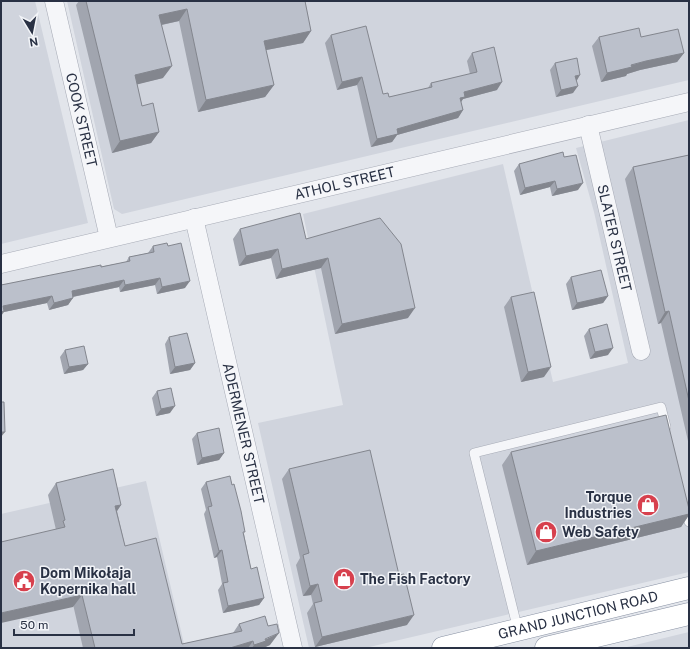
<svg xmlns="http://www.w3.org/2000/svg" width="690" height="649" font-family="'Public Sans',sans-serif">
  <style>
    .built { fill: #d0d4dd }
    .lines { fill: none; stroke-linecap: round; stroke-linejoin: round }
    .lane-casing { stroke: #a7abb6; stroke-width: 10 }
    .street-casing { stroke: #a7abb6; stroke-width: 19 }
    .highway-casing { stroke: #8891a3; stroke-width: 23 }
    .lane { stroke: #f5f6f9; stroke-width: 9 }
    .street { stroke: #f5f6f9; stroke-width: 18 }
    .highway { stroke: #fff; stroke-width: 22 }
    .wall { fill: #a1a5af }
    .shaded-wall { fill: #83868e }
    .building { fill: #bbc0cb; stroke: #83868e }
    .labels { text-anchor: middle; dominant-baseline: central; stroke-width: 3; stroke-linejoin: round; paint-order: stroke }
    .street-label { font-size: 14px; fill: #293144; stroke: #f2f4f8 }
    .poi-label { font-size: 14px; font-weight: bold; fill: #293144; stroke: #f2f4f8; text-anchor: start }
  </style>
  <rect width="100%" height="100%" fill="#e2e5eb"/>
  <path class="built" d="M 1,1 L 35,1 L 88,223 L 1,244 Z
    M 67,1 L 689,1 L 689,80 L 122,214 L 114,209 Z
    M 689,120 L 689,572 L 365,648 L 309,648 L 258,423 L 343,405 L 303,214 L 503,164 L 553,382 L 628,363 L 594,212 L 576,148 Z
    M 146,481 L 185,648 L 1,648 L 1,514 Z
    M 689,632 L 689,648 L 623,648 Z"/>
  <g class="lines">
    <g class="lane-casing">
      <path id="lane" d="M 685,506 L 689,522
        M 518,630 L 474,453 L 661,407 L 666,427"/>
    </g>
    <g class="street-casing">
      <g id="street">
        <path id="s1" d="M 54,1 L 109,238"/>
        <path id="s2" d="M 588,125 L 641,351"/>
        <path id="s3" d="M 194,218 L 293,648"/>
        <path id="s4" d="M 1,264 L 689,102"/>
      </g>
    </g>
    <g class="highway-casing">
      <g id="highway">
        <path id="s5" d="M 443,648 L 689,588"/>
        <path d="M 546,648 L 689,614"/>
      </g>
    </g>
    <use href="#lane" class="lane"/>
    <use href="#street" class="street"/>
    <use href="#highway" class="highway"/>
  </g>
  <path class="wall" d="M 79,1 L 305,1 L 311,31 L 303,43 L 266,50 L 274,85 L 265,97 L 198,112 L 179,21 L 162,25 L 163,78 L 137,84 L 142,106 L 159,132 L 151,143 L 112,153 L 76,5 Z
    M 331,35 L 383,94 L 389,97 L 428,88 L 431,83 L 470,74 L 467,61 L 472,53 L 497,90 L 463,99 L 461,102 L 463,110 L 458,118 L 397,135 L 392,142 L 371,147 L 357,85 L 337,90 L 325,43 Z
    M 599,37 L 641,37 L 684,53 L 677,62 L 640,70 L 627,74 L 626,76 L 601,82 L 592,46 Z
    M 555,63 L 576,81 L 573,93 L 556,97 L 550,70 Z
    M 689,155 L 689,441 L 688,441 L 661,323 L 658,324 L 625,179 L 633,167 Z
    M 564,157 L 578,190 L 552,196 L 550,187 L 520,195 L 514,171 L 519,164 Z
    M 240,229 L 306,239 L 408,318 L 335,334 L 321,268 L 276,279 L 271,258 L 239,266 L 233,239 Z
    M 153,246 L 168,246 L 185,288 L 157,294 L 155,285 L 120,292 L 119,287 L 73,297 L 68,305 L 49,310 L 47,303 L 4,312 L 1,285 L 126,262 L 129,257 L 148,253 Z
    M 571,277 L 608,296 L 603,303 L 572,310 L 566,284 Z
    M 511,297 L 544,377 L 521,382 L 504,307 Z
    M 589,329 L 608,355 L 590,359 L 584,336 Z
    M 169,337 L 195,363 L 190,370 L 170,374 L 165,344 Z
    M 65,350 L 88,364 L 83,370 L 64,374 L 60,357 Z
    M 157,391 L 170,413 L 156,416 L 152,398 Z
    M 197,433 L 224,453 L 219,460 L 197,465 L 192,439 Z
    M 511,452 L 689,509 L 689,515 L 681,527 L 527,565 L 502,465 Z
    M 289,469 L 407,625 L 315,647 L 307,613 L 313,604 L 311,595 L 303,596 L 296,565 L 300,558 L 282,479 Z
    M 206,482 L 244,534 L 251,569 L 264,598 L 259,605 L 223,613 L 218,590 L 222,584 L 217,557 L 214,558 L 204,514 L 206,510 L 201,489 Z
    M 56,483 L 121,505 L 117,511 L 125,546 L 182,644 L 233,633 L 239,624 L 270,645 L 263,648 L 83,648 L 48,495 Z"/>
  <path class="shaded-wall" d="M 187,9 L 179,21 L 151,27 L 159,15 Z
    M 311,31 L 303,43 L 256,52 L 264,41 Z
    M 684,53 L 677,62 L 640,70 L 627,74 L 626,76 L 601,82 L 607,73 L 646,61 Z
    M 172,66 L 163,78 L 127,87 L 135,75 Z
    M 580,75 L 576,82 L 575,76 Z
    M 362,77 L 357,85 L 337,90 L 342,82 Z
    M 502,82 L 497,90 L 463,99 L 459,105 L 455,106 L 464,92 Z
    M 274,85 L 265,97 L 198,112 L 206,100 Z
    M 578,86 L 573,93 L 556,97 L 561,90 Z
    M 463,110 L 458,118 L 397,135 L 392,142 L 371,147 L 377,139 L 397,129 Z
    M 159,132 L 151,143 L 112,153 L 120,141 Z
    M 555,181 L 550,187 L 520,195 L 525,188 Z
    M 583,183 L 578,190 L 552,196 L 557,189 Z
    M 278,249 L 271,258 L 239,266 L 246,256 Z
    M 328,258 L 321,268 L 276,279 L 282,269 Z
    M 160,278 L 155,285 L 120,292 L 125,285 Z
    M 124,280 L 119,287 L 67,298 L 72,291 Z
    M 190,281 L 185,288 L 157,294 L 162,287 Z
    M 52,296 L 47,303 L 4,312 L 1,316 L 1,309 L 3,306 Z
    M 608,296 L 603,303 L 572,310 L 577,303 Z
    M 73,298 L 68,305 L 49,310 L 54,303 Z
    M 415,308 L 408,318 L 335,334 L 342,324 Z
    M 669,311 L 661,323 L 658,324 L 665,312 Z
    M 613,348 L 608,355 L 590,359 L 595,352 Z
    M 195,363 L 190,370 L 170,374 L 175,367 Z
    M 88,364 L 83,370 L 64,374 L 69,367 Z
    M 551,367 L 544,377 L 521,382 L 528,372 Z
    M 175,406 L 170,413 L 156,416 L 161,409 Z
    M 1,432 L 5,432 L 1,437 Z
    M 224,453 L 219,460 L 197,465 L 202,458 Z
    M 121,505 L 113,517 L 115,506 Z
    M 689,514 L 689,515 L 681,527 L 527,565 L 536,551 Z
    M 222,550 L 217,557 L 214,558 L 219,551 Z
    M 318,584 L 311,595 L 303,596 L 310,586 Z
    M 82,595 L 73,607 L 1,623 L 1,613 Z
    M 264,598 L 259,605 L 223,613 L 228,606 Z
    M 414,615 L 407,625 L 315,647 L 322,637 Z
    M 279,633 L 270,645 L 263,648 L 252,648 L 254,645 Z
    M 253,641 L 248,648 L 230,648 Z"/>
  <path class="building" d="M 86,1 L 305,1 L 311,31 L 264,41 L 274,85 L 206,100 L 187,9 L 159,15 L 172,66 L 135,75 L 142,106 L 153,103 L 159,132 L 120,141 Z
    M 366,26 L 383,94 L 388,93 L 389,97 L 432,87 L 431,83 L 477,72 L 472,53 L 494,47 L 502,82 L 464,92 L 465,97 L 460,98 L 463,110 L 397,129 L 398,134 L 377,139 L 362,77 L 342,82 L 331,35 Z
    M 639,28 L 641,37 L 678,29 L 684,53 L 646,61 L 631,65 L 632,67 L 607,73 L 599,37 Z
    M 577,58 L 580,75 L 575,76 L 578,86 L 561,90 L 555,63 Z
    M 563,152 L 564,157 L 576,155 L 583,183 L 557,189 L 555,181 L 525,188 L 519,164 Z
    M 689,155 L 689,401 L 669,311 L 665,312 L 633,167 Z
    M 300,213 L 306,239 L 380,218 L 401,244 L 415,308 L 342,324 L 328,258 L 282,269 L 278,249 L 246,256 L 240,229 Z
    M 167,243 L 168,246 L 181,243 L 190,281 L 162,287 L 160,278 L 125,285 L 124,280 L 72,291 L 73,298 L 54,303 L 52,296 L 3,306 L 4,311 L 1,312 L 1,285 L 101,265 L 101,267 L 130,261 L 129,257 L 154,252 L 153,246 Z
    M 601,270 L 608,296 L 577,303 L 571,277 Z
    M 534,292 L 551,367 L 528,372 L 511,297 Z
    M 607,324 L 613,348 L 595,352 L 589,329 Z
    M 187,333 L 195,363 L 175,367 L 169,337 Z
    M 84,346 L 88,364 L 69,367 L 65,350 Z
    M 171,388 L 175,406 L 161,409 L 157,391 Z
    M 1,402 L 4,402 L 5,432 L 1,432 Z
    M 666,415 L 689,509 L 689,514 L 536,551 L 511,452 Z
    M 219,428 L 224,453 L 202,458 L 197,433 Z
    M 370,450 L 399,575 L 404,574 L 414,615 L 322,637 L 314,603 L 322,601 L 318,584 L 310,586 L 303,555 L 309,553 L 289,469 Z
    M 113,469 L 121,505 L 115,506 L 125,546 L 156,538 L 182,644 L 242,631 L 239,624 L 265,616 L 268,626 L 277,624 L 279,633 L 265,639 L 266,641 L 254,645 L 253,641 L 230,648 L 95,648 L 82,595 L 1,613 L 1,542 L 65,527 L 63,521 L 65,520 L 56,483 Z
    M 230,476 L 232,485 L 234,484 L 241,511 L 245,532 L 243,532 L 251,569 L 257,567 L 264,598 L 228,606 L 223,583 L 228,582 L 222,550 L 219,551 L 208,507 L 212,506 L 206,482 Z"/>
  <defs>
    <g id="shop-disc" transform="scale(1.15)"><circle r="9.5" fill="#d7404d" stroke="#f2f4f8"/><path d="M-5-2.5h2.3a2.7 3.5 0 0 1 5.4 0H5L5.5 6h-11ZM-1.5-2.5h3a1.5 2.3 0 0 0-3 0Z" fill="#fff"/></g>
    <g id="civic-disc" transform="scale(1.15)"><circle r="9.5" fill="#d7404d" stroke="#f2f4f8"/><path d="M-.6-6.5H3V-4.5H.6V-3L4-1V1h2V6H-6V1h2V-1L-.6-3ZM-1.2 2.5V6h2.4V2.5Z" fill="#fff"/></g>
  </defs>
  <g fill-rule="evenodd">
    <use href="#shop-disc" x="648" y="505"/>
    <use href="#shop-disc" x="546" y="532"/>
    <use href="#shop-disc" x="344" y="579"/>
    <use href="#civic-disc" x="24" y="581"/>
  </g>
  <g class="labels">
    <g class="street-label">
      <text stroke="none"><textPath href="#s1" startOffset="122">COOK STREET</textPath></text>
      <text stroke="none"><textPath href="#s4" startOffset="353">ATHOL STREET</textPath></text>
      <text stroke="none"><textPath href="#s2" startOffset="116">SLATER STREET</textPath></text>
      <text stroke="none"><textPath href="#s3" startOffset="221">ADERMENER STREET</textPath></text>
      <text stroke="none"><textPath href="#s5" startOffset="139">GRAND JUNCTION ROAD</textPath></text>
    </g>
    <g class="poi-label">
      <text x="632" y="497" text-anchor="end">Torque<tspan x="632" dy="16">Industries</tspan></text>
      <text x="562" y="532">Web Safety</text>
      <text x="40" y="573">Dom Mikołaja<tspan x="40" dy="16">Kopernika hall</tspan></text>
      <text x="360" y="579">The Fish Factory</text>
    </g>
  </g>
  <rect width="690" height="649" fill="none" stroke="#293144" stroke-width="4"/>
  <g transform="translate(32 32) rotate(170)" stroke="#f2f4f8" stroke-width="3" paint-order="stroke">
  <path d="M0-3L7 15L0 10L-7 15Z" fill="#293144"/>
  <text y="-6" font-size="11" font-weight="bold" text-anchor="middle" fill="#293144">N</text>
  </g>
  <path d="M14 629v6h120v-6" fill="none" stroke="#293144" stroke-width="2"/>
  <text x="20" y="629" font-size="12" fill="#293144" stroke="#f2f4f8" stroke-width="3" paint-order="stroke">50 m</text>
</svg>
